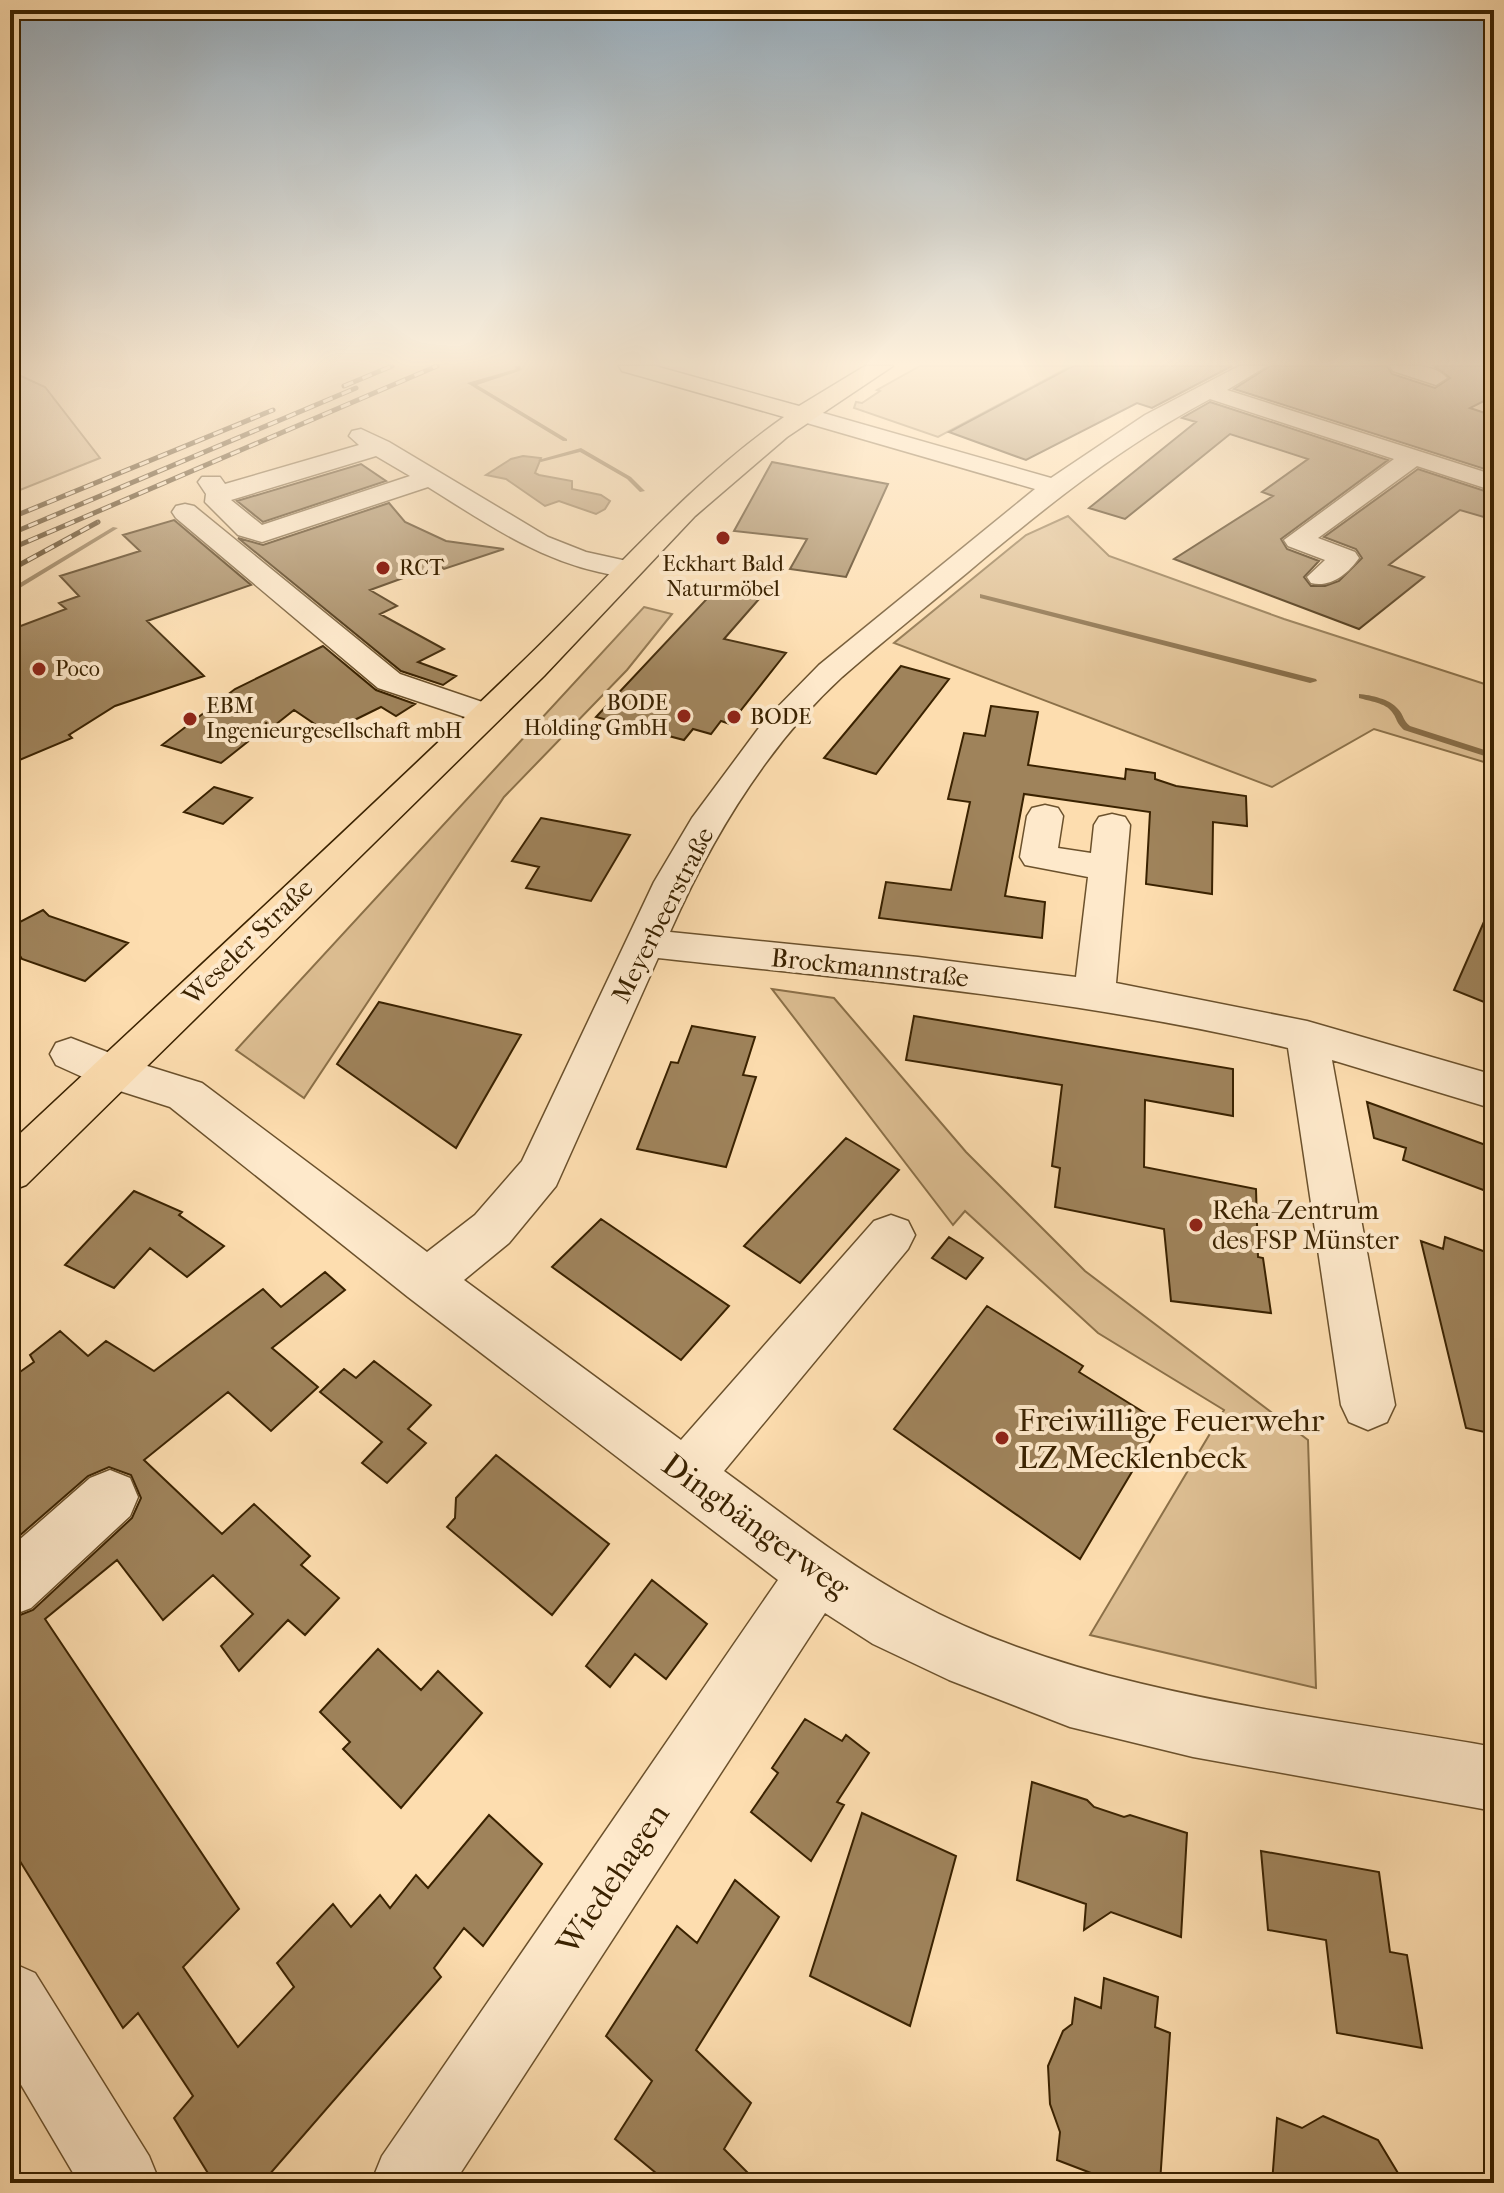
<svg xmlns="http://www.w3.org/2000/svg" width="1504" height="2193" font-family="'IM FELL French Canon',serif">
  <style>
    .green { fill: #dcbd91; stroke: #8b7048; stroke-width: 2 }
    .water { fill: #bb9d74; stroke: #876c46; stroke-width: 2 }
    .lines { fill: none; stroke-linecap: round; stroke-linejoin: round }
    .stream { fill: #876c46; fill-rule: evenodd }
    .building { fill: #9f835b; stroke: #3a2200; stroke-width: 2 }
    .minor-casing { stroke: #6b512c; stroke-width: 3 }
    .major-casing { stroke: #3a2200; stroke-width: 3 }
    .minor { fill: #fee9cb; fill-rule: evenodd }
    .major { fill: #fdddaf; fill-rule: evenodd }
    .rail-casing { stroke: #3a2200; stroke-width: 5 }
    .rail { stroke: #fee9cb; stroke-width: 3; stroke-dasharray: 10; stroke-linecap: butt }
    .poi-dot { fill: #8f2418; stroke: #fee9cb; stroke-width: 3 }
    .labels { text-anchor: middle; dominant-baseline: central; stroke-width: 8; stroke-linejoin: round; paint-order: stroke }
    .far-poi-label { font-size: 22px; fill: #3a2200; stroke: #fee9cb; text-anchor: start }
    .street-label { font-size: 26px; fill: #3a2200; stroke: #fee9cb }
    .poi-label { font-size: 26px; fill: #3a2200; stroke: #fee9cb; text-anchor: start }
    .near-poi-label { font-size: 32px; fill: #3a2200; stroke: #fee9cb; text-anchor: start }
    .near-street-label { font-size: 32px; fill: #3a2200; stroke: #fee9cb }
  </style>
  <rect width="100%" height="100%" fill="#fdddaf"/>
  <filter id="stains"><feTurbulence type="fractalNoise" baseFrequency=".0025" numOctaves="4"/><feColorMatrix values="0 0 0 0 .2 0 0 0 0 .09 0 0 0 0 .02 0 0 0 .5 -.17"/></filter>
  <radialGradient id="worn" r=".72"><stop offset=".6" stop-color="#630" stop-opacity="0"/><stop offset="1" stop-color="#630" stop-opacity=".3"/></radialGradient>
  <path class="green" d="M 920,366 L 1071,366 L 938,437 L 854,408 L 856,402 L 862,403 L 880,391 L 877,390 Z
    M 10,371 L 45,387 L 100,458 L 10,494 Z
    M 1068,516 L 1109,556 L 1284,619 L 1494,687 L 1494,765 L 1374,729 L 1272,787 L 894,643 L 1026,535 Z
    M 644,607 L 672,614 L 627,670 L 504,797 L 304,1098 L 236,1050 Z
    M 772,989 L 834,998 L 966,1152 L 1085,1271 L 1308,1440 L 1316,1688 L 1090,1635 L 1224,1410 L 1098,1333 L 965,1211 L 953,1225 Z"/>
  <path class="water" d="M 523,456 L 541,458 L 535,473 L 539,475 L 572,481 L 572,489 L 601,495 L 610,501 L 605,509 L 596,514 L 559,501 L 545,506 L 506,479 L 486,475 L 511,459 Z"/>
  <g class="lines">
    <path class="stream" d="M 514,366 L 520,366 L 522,370 L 477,385 L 567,439 L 567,441 L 563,441 L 467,383 L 516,369 Z
      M 581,448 L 631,477 L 645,491 L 640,492 L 627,479 L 580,452 L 541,462 L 538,460 Z
      M 113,527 L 118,528 L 10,594 L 10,589 Z
      M 980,594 L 1316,679 L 1317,681 L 1310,683 L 980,598 Z
      M 1359,694 C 1371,695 1390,699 1398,709 C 1404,715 1403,721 1410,726 L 1494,753 L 1494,759 L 1404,730 C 1395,721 1398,720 1392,712 C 1386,703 1369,701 1359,698 Z"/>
  </g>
  <path class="building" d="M 1073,366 L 1232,366 L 1152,408 L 1137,403 L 1026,460 L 949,432 Z
    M 1270,366 L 1387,366 L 1392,374 L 1435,388 L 1450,378 L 1434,366 L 1494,366 L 1494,396 L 1470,408 L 1494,416 L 1494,472 L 1234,389 Z
    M 1210,402 L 1388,460 L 1281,539 L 1287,549 L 1319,561 L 1304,577 L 1311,586 L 1325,586 L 1339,581 L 1362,558 L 1356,549 L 1324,537 L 1418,469 L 1494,494 L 1494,520 L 1460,510 L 1389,565 L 1424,577 L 1359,629 L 1174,559 L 1273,496 L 1262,492 L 1308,459 L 1230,434 L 1125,519 L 1089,508 L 1196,422 L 1182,418 Z
    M 772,462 L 888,484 L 846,577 L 790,569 L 807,539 L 734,531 Z
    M 361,464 L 386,481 L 263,522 L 237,501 Z
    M 389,503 L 405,522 L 446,541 L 504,549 L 444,569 L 439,565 L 370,590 L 397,606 L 380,614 L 444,649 L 418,662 L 456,676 L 443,685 L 401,671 L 238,538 L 263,545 Z
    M 174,520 L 251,585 L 147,621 L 204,676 L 115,706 L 69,735 L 72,738 L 10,764 L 10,630 L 66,609 L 59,603 L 79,596 L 60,576 L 140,551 L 123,535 Z
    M 716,589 L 759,599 L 724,639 L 786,653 L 730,724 L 721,721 L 711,734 L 693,729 L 684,740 L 596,717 Z
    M 323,646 L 376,690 L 415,704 L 396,716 L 381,707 L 328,733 L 294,710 L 260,737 L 255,736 L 221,763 L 162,745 L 235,689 Z
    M 901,666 L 949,679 L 876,774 L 824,758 Z
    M 991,706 L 1038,712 L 1028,765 L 1125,779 L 1126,769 L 1155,773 L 1155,779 L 1176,786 L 1246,796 L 1247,826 L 1213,822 L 1212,894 L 1146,884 L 1150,812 L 1024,794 L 1005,896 L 1045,902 L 1042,938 L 879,918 L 886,882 L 951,890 L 970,802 L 948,799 L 964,733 L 985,736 Z
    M 214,787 L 252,798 L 223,824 L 184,812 Z
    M 541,818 L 630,835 L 591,901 L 526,888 L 539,867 L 512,861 Z
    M 1494,899 L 1494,1006 L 1454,990 Z
    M 43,910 L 49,916 L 128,943 L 85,981 L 22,959 L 10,940 L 10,927 Z
    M 379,1002 L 521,1035 L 456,1148 L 337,1064 Z
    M 914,1016 L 1233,1069 L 1233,1116 L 1145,1100 L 1144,1167 L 1256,1189 L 1258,1257 L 1263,1258 L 1271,1313 L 1171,1301 L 1164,1229 L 1055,1207 L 1060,1168 L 1052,1166 L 1062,1085 L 906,1060 Z
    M 692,1026 L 755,1037 L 743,1075 L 756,1077 L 726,1167 L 637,1149 L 671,1062 L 678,1063 Z
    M 1367,1102 L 1494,1148 L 1494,1194 L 1403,1160 L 1406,1148 L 1374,1138 Z
    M 846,1138 L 899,1170 L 800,1283 L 744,1246 Z
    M 134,1191 L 182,1212 L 179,1215 L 224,1246 L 187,1277 L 150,1248 L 114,1288 L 65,1265 Z
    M 601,1219 L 729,1306 L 681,1360 L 552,1267 Z
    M 949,1237 L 983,1258 L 966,1279 L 932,1258 Z
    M 1445,1237 L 1494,1255 L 1494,1434 L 1466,1428 L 1421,1241 L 1443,1249 Z
    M 325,1272 L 345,1290 L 272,1348 L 318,1387 L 271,1431 L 228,1392 L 144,1460 L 222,1534 L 254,1504 L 310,1556 L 301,1565 L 339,1598 L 305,1635 L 288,1620 L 239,1671 L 221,1646 L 253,1614 L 213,1575 L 163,1620 L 117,1560 L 45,1619 L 239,1909 L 183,1967 L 238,2047 L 294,1987 L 277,1963 L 333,1904 L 351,1927 L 380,1895 L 390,1908 L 416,1875 L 428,1888 L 489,1815 L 542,1864 L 483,1946 L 464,1928 L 434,1968 L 441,1977 L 262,2183 L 214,2183 L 174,2118 L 193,2096 L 138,2013 L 123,2028 L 10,1845 L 10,1619 L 33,1610 L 132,1518 L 141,1498 L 131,1475 L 109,1467 L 88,1476 L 10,1544 L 10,1379 L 34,1362 L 30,1355 L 60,1331 L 88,1356 L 106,1341 L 154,1371 L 263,1289 L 281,1307 Z
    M 987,1306 L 1083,1366 L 1079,1372 L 1161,1423 L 1080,1559 L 894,1429 Z
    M 374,1361 L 431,1405 L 408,1429 L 426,1443 L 387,1483 L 362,1463 L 382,1442 L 320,1392 L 344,1369 L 356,1378 Z
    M 496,1455 L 609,1544 L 552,1615 L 447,1527 L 455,1518 L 456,1498 Z
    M 652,1580 L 707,1624 L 666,1679 L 635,1654 L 610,1687 L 586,1666 Z
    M 378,1649 L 421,1690 L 438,1671 L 482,1713 L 401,1808 L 343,1749 L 350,1742 L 320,1712 Z
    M 805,1719 L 842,1741 L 846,1735 L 869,1753 L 837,1802 L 844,1805 L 811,1861 L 751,1812 L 778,1773 L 772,1768 Z
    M 1032,1782 L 1087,1800 L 1094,1807 L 1124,1817 L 1130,1815 L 1187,1833 L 1181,1937 L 1111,1912 L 1084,1930 L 1086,1904 L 1017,1880 Z
    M 862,1813 L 956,1856 L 910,2026 L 810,1976 Z
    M 1261,1851 L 1379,1872 L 1390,1952 L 1407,1955 L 1422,2048 L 1337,2033 L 1326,1940 L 1268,1930 Z
    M 735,1880 L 779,1917 L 696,2050 L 751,2103 L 724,2149 L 758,2183 L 668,2183 L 615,2139 L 652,2081 L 606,2036 L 677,1926 L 697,1943 Z
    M 1104,1978 L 1158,1997 L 1155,2027 L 1170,2033 L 1160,2183 L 1117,2183 L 1057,2160 L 1060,2132 L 1050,2104 L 1048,2066 L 1063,2031 L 1072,2024 L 1075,1998 L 1101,2008 Z
    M 1323,2116 L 1378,2140 L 1404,2183 L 1272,2183 L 1277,2118 L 1302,2128 Z"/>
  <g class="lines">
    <g class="minor-casing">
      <path id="minor" d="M 1239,366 L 1267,366 L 1227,390 L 1494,475 L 1494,491 L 1417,466 L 1318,538 L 1355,552 L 1359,558 C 1348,574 1330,588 1311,583 L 1307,577 L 1325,560 L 1288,546 L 1284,540 L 1394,459 L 1210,399 C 1121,446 1044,508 968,572 C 926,607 883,641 842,677 C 766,747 711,839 670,932 L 918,957 L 1076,977 L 1088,877 L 1025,865 L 1020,857 L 1027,816 L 1032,808 L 1045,805 L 1058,808 L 1063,816 L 1058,848 L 1091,853 L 1094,825 L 1099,817 L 1112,814 L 1125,817 L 1130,825 L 1116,983 L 1307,1021 L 1494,1075 L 1494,1109 L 1332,1060 L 1395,1405 L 1387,1422 L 1368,1430 L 1349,1422 L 1341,1405 L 1288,1048 C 1080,999 870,981 658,958 L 556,1186 L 509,1243 L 464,1280 L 681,1440 L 874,1221 L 891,1215 L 908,1221 L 915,1235 L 908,1249 L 724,1471 C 786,1516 847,1565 914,1601 C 1081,1693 1308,1714 1494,1747 L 1494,1811 L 1193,1757 L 1070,1727 L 949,1680 L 873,1644 L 825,1613 L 454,2183 L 371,2183 L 382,2156 L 778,1580 L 408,1297 L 170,1107 L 98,1084 L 56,1065 L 50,1054 L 56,1043 L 71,1038 L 128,1060 L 202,1083 L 427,1252 L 475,1215 L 522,1161 L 654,882 L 692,818 L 764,721 L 819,665 L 1035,489 L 793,419 L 789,414 L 793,409 L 809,409 L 1051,478 L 1145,415 Z
        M 1390,366 C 1408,366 1434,363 1447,378 L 1436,385 L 1393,371 Z
        M 361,429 L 389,442 L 548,537 L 586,552 L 636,563 L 640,569 L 636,575 C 623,578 612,575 599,572 C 535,558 483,521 428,487 L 262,542 L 238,535 L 205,502 L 206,494 L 198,482 L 202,477 L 220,477 L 225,484 L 359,445 L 349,436 L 352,431 ZM 376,456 L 410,476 L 262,525 L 231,500 Z
        M 185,504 L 194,506 L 400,674 L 497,707 L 502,714 L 497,721 L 486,724 L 378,688 L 176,518 L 172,512 L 176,506 Z
        M 110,1470 L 130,1478 L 138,1497 L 130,1516 L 31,1608 L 10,1616 L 10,1548 L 90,1478 Z
        M 10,1962 L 35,1973 L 149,2156 L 160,2183 L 79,2183 L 10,2066 Z"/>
    </g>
    <g class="major-casing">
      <path id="major" d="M 619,366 L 655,366 L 799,406 L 865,366 L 893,366 L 787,437 L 695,516 L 544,676 L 26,1185 L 10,1191 L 10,1143 C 180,984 352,826 520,664 C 608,580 684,487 784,417 L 622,371 Z"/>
    </g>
    <use href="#minor" class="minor"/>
    <use href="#major" class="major"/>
    <g class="rail-casing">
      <path id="rail" d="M 344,386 L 392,366
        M 10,518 L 273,410
        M 10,534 L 356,388
        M 10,549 L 437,366
        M 10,570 L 98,522"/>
    </g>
    <use href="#rail" class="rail"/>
  </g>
  <linearGradient id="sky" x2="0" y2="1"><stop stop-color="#96abba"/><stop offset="0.54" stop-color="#fef0db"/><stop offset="1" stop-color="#fef0db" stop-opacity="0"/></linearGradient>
  <rect width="1504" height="673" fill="url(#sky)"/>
  <g class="poi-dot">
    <circle cx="723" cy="538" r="8"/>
    <circle cx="383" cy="568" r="8"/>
    <circle cx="39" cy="669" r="8"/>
    <circle cx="684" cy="716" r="8"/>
    <circle cx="734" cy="717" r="8"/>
    <circle cx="190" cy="719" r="8"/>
    <circle cx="1196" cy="1225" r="8"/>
    <circle cx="1002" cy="1438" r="8"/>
  </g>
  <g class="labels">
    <g class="far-poi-label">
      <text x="723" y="564" text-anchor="middle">Eckhart Bald<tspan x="723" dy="25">Naturmöbel</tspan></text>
      <text x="399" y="568">RCT</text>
      <text x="55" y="669">Poco</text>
      <text x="668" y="703" text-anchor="end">BODE<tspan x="668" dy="25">Holding GmbH</tspan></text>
      <text x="206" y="706">EBM<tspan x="206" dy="25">Ingenieurgesellschaft mbH</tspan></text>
      <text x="750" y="717">BODE</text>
    </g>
    <g class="street-label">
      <text transform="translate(663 915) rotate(-63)">Meyerbeerstraße</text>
      <text transform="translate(248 942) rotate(-44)">Weseler Straße</text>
      <text transform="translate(870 968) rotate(6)">Brockmannstraße</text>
    </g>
    <g class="poi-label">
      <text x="1212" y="1210">Reha-Zentrum<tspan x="1212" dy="30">des FSP Münster</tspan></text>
    </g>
    <g class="near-poi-label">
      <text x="1018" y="1420">Freiwillige Feuerwehr<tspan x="1018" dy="37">LZ Mecklenbeck</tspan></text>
    </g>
    <g class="near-street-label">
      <text transform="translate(756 1526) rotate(36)">Dingbängerweg</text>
      <text transform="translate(613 1879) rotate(-56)">Wiedehagen</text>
    </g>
  </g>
  <rect width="1504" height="2193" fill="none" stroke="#fdddaf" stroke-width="40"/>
  <rect x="12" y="12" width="1480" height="2169" fill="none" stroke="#3a2200" stroke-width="4"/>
  <rect x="20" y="20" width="1464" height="2153" fill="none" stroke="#3a2200" stroke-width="2"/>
  <rect width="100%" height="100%" filter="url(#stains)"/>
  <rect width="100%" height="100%" fill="url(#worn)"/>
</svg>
